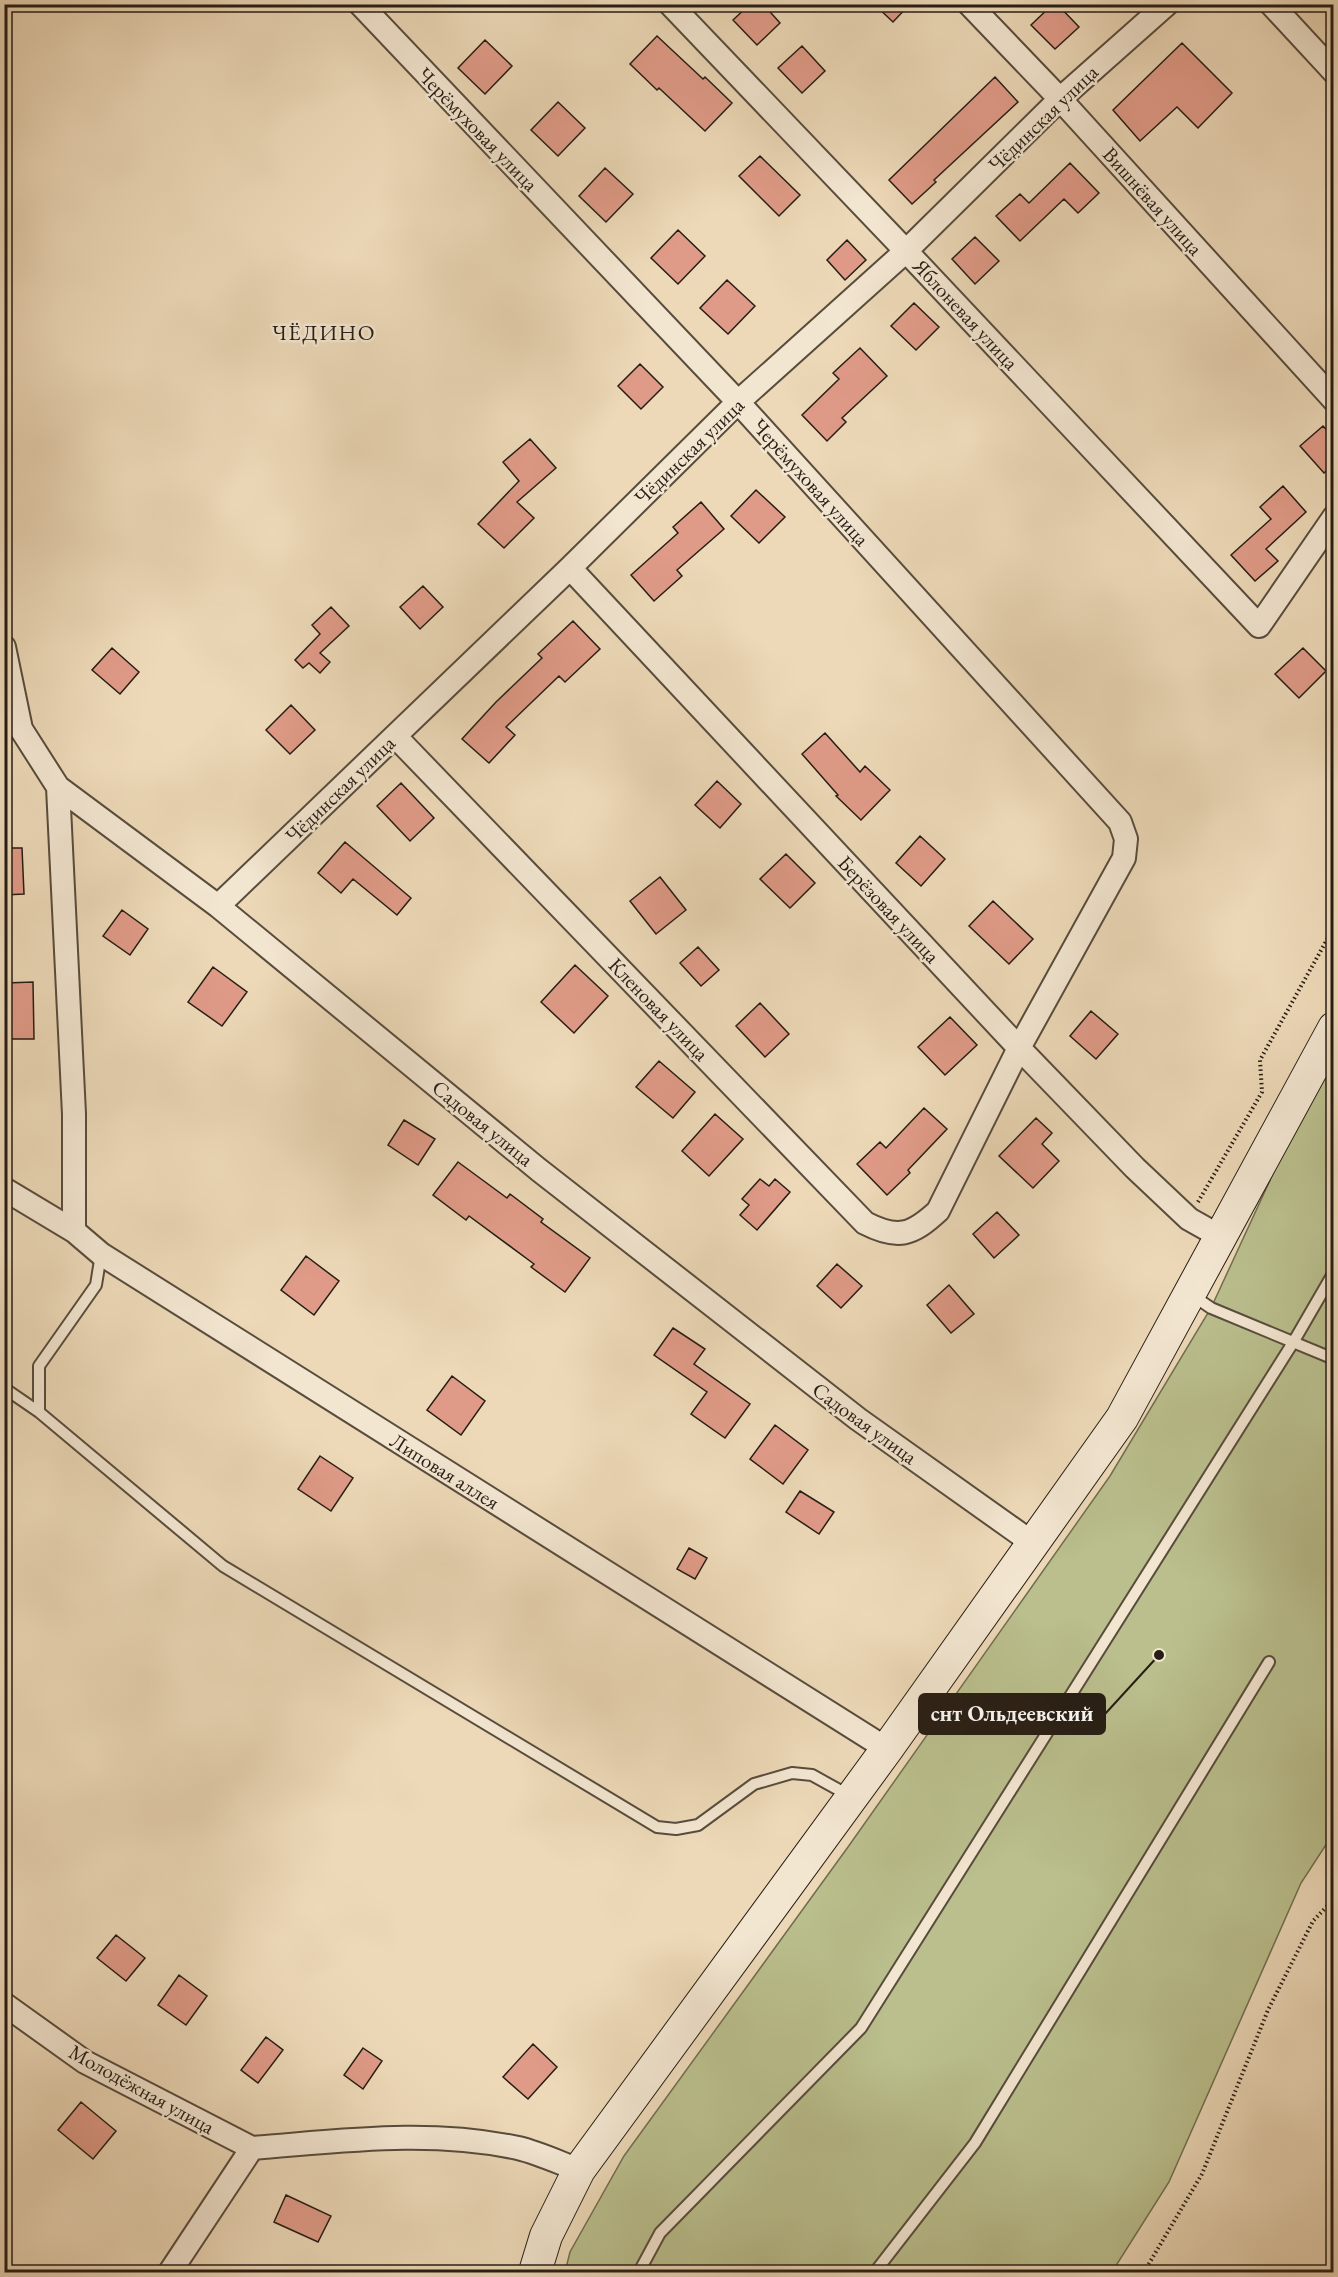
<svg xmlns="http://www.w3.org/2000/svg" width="1338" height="2277" font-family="'EB Garamond',serif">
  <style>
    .green { fill: #babf8d; stroke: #706e50; stroke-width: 1.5 }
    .building { fill: #e09b88; stroke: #261d14; stroke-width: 1.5 }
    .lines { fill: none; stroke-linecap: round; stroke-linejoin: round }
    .lane-casing { stroke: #584c3d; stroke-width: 14 }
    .street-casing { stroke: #584c3d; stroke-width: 26 }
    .secondary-casing { stroke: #261d14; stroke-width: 34 }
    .path { stroke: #261d14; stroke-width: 4; stroke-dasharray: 1.5 3; stroke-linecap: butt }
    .lane { stroke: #f3e6d1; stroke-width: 10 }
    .street { stroke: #f3e6d1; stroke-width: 22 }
    .secondary { stroke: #f3e6d1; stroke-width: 32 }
    .labels { text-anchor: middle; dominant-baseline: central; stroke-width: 5; stroke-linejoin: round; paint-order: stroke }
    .street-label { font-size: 21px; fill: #261d14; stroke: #f3e6d1 }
    .neighbourhood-label { font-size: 22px; letter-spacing: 1.5px; fill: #261d14; stroke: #f3e6d1 }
    .leader { fill: none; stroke: #261d14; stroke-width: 2 }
    .callout-dot { fill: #261d14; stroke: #f3e6d1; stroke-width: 2 }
    .callout { fill: #261d14; stroke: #261d14; stroke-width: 2 }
    .callout-label { font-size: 22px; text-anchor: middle; font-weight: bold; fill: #fff }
  </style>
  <rect width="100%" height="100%" fill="#edd9b8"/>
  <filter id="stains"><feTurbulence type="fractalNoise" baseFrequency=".00333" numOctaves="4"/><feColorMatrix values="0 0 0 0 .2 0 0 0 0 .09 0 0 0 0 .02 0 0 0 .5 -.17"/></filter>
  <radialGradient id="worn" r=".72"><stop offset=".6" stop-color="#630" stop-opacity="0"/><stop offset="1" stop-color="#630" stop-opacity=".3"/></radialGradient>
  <path class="green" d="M 1333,1057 L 1333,1834 L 1301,1883 L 1169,2182 L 1112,2272 L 565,2272 L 570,2252 L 624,2156 L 848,1847 L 1110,1476 L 1211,1308 L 1290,1137 Z"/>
  <path class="building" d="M 750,4 L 763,4 L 780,23 L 757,45 L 733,20 Z
    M 874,4 L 910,4 L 893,22 Z
    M 1053,4 L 1057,4 L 1079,27 L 1055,49 L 1031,25 Z
    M 657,36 L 703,79 L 705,77 L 732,103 L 705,131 L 659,88 L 657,90 L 630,64 Z
    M 485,40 L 512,66 L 485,94 L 458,68 Z
    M 1182,43 L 1232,93 L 1198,128 L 1177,107 L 1140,141 L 1113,110 Z
    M 802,46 L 825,71 L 802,93 L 778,68 Z
    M 995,77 L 1018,102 L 934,180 L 936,182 L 912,204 L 889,180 Z
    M 558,102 L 585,128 L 558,156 L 531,130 Z
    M 760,156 L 800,195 L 779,216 L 739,176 Z
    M 1070,163 L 1099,193 L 1078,213 L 1064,199 L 1020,241 L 996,216 L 1020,194 L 1029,203 Z
    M 605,168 L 633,194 L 606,222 L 579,196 Z
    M 678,230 L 705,256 L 678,284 L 651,258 Z
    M 975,237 L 999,261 L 975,284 L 952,259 Z
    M 847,240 L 866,260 L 845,280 L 827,260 Z
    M 727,280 L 755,306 L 728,334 L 700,308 Z
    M 914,303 L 939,327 L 916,350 L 891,326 Z
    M 860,348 L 887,376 L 842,418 L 846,422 L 827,441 L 802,415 L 839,379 L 833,373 Z
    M 640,364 L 663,387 L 641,409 L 618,386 Z
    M 1323,426 L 1334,438 L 1334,464 L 1324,473 L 1300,446 Z
    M 530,439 L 556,468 L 517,502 L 534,518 L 504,548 L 478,524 L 519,481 L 503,462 Z
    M 1283,486 L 1306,512 L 1266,549 L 1278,561 L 1255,581 L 1231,555 L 1271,519 L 1260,507 Z
    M 756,490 L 785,517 L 759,543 L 731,516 Z
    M 701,502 L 724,529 L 677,570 L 682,576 L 654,601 L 631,575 L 678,533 L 673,527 Z
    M 423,586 L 443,607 L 420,629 L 400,607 Z
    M 331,607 L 349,626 L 320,653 L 330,662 L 320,673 L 309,663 L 303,668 L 295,660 L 320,634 L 312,625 Z
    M 573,621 L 600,649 L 565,682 L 559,676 L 506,727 L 515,735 L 489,763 L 462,739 L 496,702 L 542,658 L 538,654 Z
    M 112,648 L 139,672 L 120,694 L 92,670 Z
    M 1303,648 L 1326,671 L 1299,698 L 1275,674 Z
    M 291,705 L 315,730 L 290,754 L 266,730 Z
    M 825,733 L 860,772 L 865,766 L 890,790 L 861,820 L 836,796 L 838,795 L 802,754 Z
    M 717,781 L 741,804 L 720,828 L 695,805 Z
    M 401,783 L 434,818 L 410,841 L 377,806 Z
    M 920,836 L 945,859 L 921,886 L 896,863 Z
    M 345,842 L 411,898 L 397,915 L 353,879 L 341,893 L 318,873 Z
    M 4,848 L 22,848 L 24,894 L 4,895 Z
    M 786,854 L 815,883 L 790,908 L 760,879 Z
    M 660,877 L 686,910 L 656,934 L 630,901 Z
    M 993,901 L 1033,939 L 1009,964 L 969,926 Z
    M 122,910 L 148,929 L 130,955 L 103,936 Z
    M 698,947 L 719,970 L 701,986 L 680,963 Z
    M 575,965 L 608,996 L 574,1033 L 541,1002 Z
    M 213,967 L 247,992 L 222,1026 L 188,1002 Z
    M 33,982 L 34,1039 L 7,1039 L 6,983 Z
    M 760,1003 L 789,1034 L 765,1057 L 736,1026 Z
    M 1091,1011 L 1118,1034 L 1096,1059 L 1070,1036 Z
    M 950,1017 L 977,1045 L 945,1075 L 918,1047 Z
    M 659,1061 L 695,1092 L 673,1118 L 636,1087 Z
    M 924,1108 L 947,1129 L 908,1170 L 910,1173 L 887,1195 L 857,1164 L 880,1142 L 886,1148 Z
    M 715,1114 L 743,1139 L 709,1176 L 682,1151 Z
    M 1036,1118 L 1052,1133 L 1042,1144 L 1059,1161 L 1033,1188 L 999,1156 Z
    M 404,1120 L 435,1139 L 418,1165 L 388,1145 Z
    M 458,1162 L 507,1198 L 510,1194 L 543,1219 L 541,1222 L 590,1258 L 565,1292 L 531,1267 L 534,1264 L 469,1216 L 466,1220 L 433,1195 Z
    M 760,1179 L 769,1186 L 775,1179 L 790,1192 L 757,1230 L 740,1215 L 749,1205 L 742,1199 Z
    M 997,1212 L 1019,1235 L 994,1258 L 973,1234 Z
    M 306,1256 L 339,1281 L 314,1315 L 281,1290 Z
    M 837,1264 L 862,1286 L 841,1308 L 817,1286 Z
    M 949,1285 L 974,1314 L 951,1333 L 927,1305 Z
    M 673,1328 L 705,1349 L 694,1364 L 750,1404 L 725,1438 L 691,1414 L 707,1392 L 654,1355 Z
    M 452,1376 L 485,1401 L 461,1435 L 427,1410 Z
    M 775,1425 L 808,1450 L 783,1484 L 750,1459 Z
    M 320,1456 L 353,1478 L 331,1511 L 298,1489 Z
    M 800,1491 L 834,1512 L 819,1534 L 786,1512 Z
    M 689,1548 L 707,1558 L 695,1579 L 677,1569 Z
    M 116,1935 L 145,1958 L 126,1981 L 97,1958 Z
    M 179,1975 L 207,1996 L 186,2025 L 158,2005 Z
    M 266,2037 L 283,2050 L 258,2083 L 241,2070 Z
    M 533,2044 L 557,2067 L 528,2099 L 503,2077 Z
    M 363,2048 L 382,2061 L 363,2089 L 344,2075 Z
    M 81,2102 L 116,2131 L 93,2159 L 58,2130 Z
    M 286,2195 L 331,2216 L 318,2242 L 274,2222 Z"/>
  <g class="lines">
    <g class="lane-casing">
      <path id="lane" d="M 101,1254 L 96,1285 L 39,1366 L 39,1412 L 223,1566 L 657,1827 L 676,1829 L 698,1825 L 754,1784 L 792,1773 L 812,1775 L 850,1796
        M 1192,1295 L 1211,1308 L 1334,1359
        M 4,1388 L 39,1412
        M 639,2272 L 660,2233 L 861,2028 L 1294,1341 L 1334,1272
        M 875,2272 L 975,2143 L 1269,1662"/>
    </g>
    <g class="street-casing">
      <path id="street" d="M 360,4 L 738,402 L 1120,822 L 1126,839 L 1124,858 L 1019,1048 L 938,1211 C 912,1235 898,1240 865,1223 L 395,736
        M 670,4 L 906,251 L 1259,626 L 1334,517
        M 969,4 L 1060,99 L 1334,400
        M 1271,4 L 1334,72
        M 570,568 L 1019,1048 L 1135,1168 L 1189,1219 L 1221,1237
        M 4,647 L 21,729 L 58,787 L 218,906 L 539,1170 L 858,1419 L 1034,1544
        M 58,787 L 74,1114 L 74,1231
        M 218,906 L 570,568 L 738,402 L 906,251 L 1060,99 L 1167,4
        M 4,1189 L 74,1231 L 101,1254 L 887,1749
        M 4,2004 L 85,2062 L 252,2148
        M 170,2272 L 252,2148 C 343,2141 428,2129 518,2148 C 539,2153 560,2163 579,2170"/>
    </g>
    <g class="secondary-casing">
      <path id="secondary" d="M 535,2272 L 546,2236 L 579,2170 L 887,1749 L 1122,1418 L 1334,1028"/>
    </g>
    <path class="path" d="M 1198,1202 L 1262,1092 L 1260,1060 L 1334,927
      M 1144,2272 L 1202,2174 L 1268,2010 L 1313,1921 L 1334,1899"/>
    <use href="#lane" class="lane"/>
    <use href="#street" class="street"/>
    <use href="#secondary" class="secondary"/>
  </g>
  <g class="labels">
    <g class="street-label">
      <text transform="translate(1043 118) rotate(-44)">Чёдинская улица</text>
      <text transform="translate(478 129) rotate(46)">Черёмуховая улица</text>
      <text transform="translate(1153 201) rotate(48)">Вишнёвая улица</text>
      <text transform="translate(966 314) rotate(47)">Яблоневая улица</text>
      <text transform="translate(689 451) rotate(-44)">Чёдинская улица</text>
      <text transform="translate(811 482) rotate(48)">Черёмуховая улица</text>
      <text transform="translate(340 789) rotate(-44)">Чёдинская улица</text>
      <text transform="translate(889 909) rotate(47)">Берёзовая улица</text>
      <text transform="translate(659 1009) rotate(46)">Кленовая улица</text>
      <text transform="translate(483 1123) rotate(39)">Садовая улица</text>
      <text transform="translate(865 1423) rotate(36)">Садовая улица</text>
      <text transform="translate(445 1471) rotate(32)">Липовая аллея</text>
      <text transform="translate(142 2089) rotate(29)">Молодёжная улица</text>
    </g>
    <g class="neighbourhood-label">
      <text x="324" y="332">ЧЁДИНО</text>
    </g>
  </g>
  <path class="leader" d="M1159 1655L1105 1714"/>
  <circle class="callout-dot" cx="1159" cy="1655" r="6"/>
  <rect class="callout" x="919" y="1694" width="186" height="40" rx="6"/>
  <g class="callout-label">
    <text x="1012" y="1721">снт Ольдеевский</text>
  </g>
  <rect width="1338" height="2277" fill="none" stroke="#edd9b8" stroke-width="24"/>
  <rect x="6" y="6" width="1326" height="2265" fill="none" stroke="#261d14" stroke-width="3"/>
  <rect x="12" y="12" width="1314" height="2253" fill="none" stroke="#261d14" stroke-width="1.5"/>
  <rect width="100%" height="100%" filter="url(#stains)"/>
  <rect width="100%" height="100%" fill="url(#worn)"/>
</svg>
